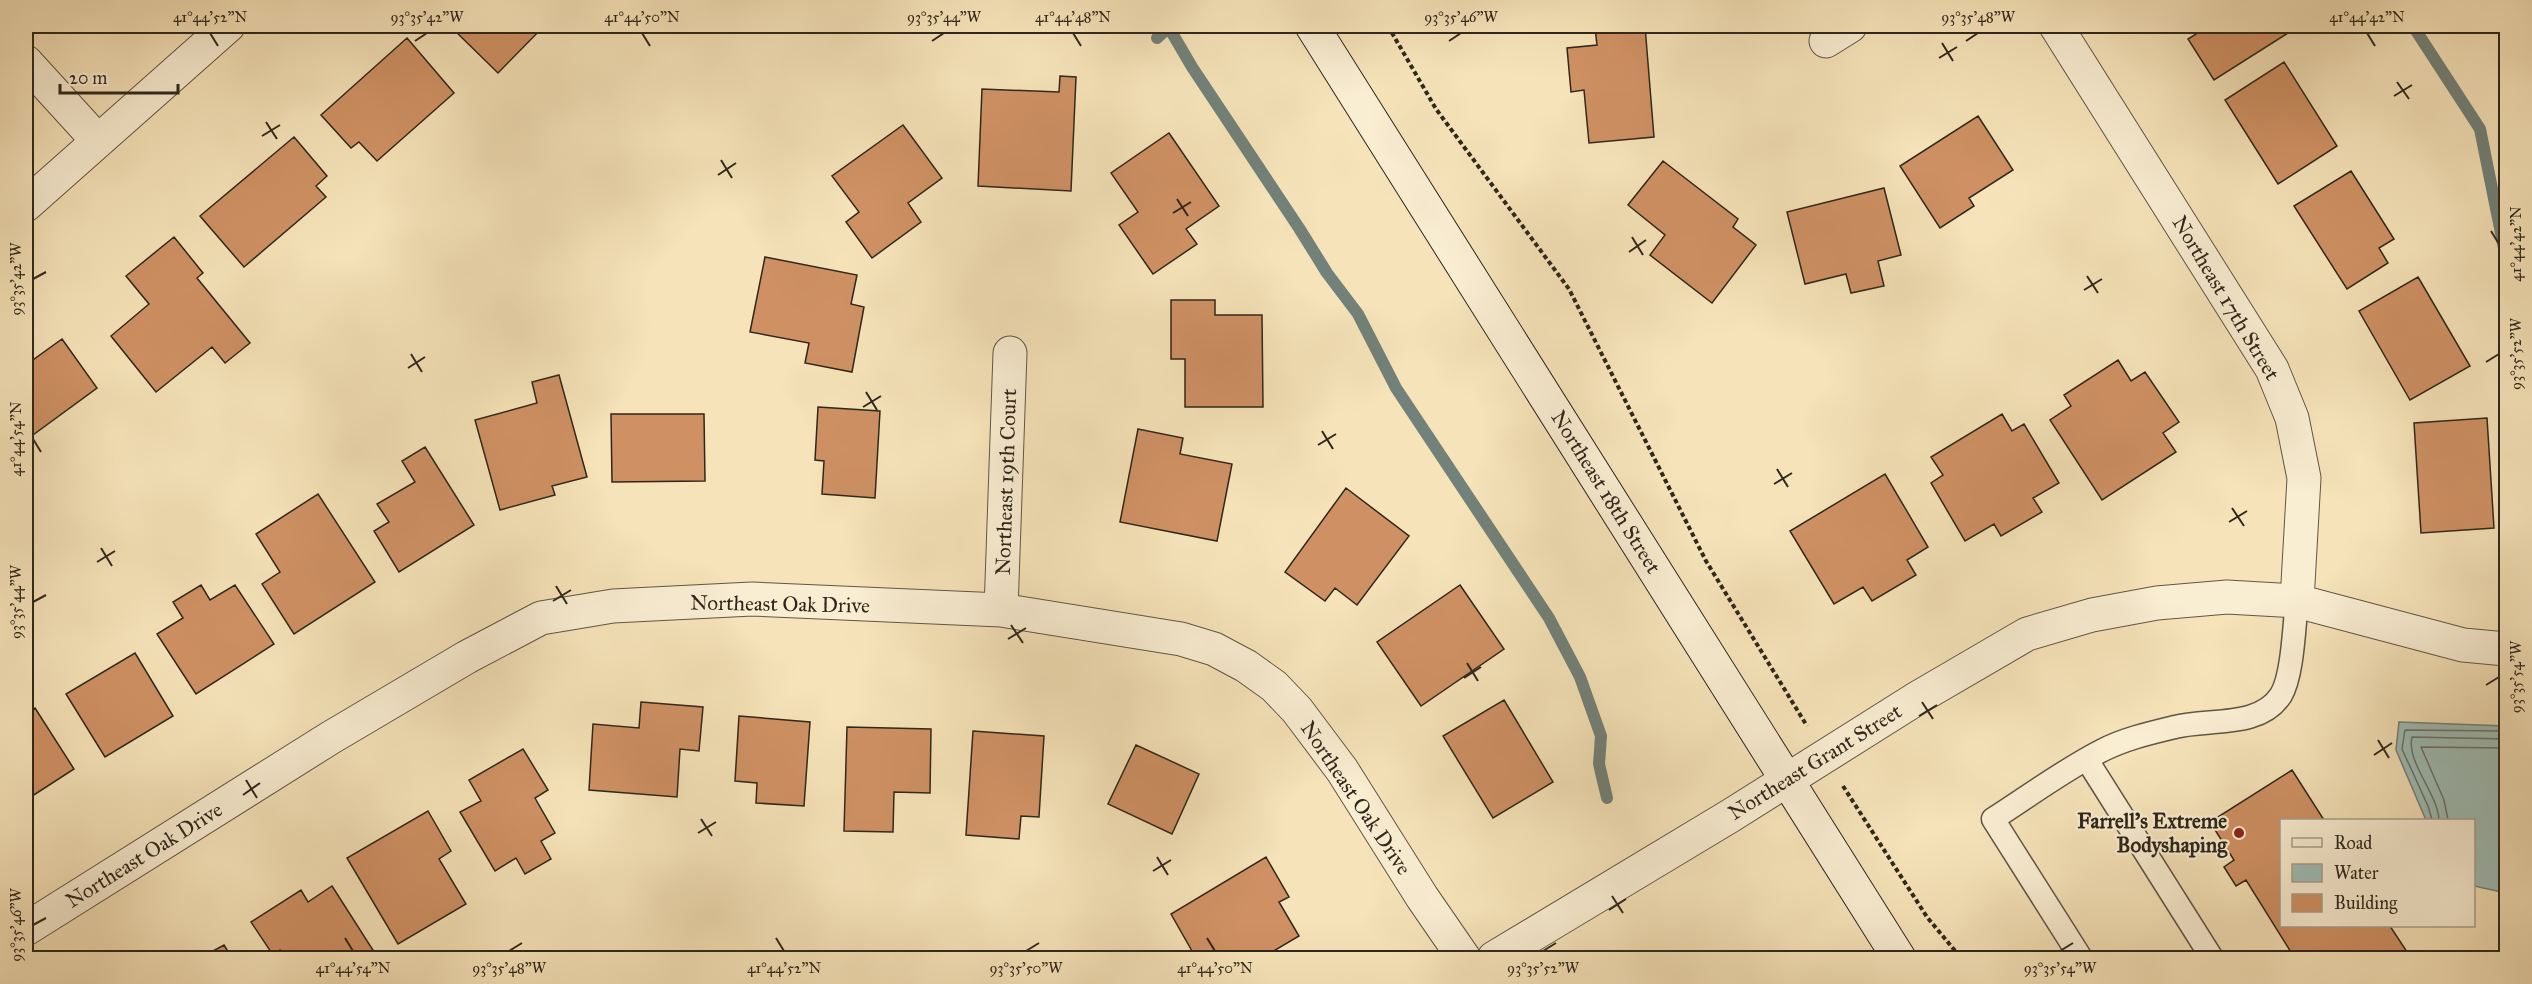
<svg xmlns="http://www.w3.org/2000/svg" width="2532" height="984" font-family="'IM FELL Great Primer',serif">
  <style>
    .water { fill: #9ebdb7; stroke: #728179; stroke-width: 1.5 }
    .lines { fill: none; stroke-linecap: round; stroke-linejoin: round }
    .shore { stroke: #66726a; stroke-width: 1.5 }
    .stream { stroke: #728179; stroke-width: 12 }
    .building { fill: #cf9164; stroke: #2f271c; stroke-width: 1.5 }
    .lane-casing { stroke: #615643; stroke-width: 25 }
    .street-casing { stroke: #615643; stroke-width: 35 }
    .secondary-casing { stroke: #2f271c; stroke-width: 35 }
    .path { stroke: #2f271c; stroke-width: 4; stroke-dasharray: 4.5 3; stroke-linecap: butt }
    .lane { stroke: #f9edd2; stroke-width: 22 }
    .street { stroke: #f9edd2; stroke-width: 33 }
    .secondary { stroke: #f9edd2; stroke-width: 33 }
    .ticks { fill: none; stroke: #2f271c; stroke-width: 2 }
    .poi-dot { fill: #8f2418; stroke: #f9edd2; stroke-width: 2 }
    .labels { text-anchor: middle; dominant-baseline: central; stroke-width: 4.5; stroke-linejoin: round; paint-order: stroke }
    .street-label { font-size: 21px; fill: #2f271c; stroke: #f9edd2 }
    .poi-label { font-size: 21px; font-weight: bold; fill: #2f271c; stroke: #f9edd2; text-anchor: end }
    .neatline { fill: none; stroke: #2f271c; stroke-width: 2 }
    .ticks-label { font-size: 15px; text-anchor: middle; fill: #2f271c }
  </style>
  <rect width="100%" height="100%" fill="#f6e3b9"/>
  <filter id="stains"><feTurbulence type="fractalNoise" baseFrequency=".00333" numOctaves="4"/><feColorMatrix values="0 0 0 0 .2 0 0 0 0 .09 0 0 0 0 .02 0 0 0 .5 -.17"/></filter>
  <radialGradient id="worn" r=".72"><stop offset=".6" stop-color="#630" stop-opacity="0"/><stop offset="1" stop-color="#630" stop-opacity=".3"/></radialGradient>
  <path class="water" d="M 2399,722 L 2506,726 L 2506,893 L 2474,886 L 2474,820 L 2426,820 L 2396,750 Z"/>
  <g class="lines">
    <path class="shore" d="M 2432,820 L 2428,806 L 2402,749 L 2405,730 L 2506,731
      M 2439,820 C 2438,794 2406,762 2412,737 L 2506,739
      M 2448,820 L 2444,800 L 2421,747 L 2506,748"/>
    <path class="stream" d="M 1168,26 L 1192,67 L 1299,228 L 1327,273 L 1358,314 L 1396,388 L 1549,618 L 1580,677 L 1601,736 L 1599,764 L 1607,798
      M 2413,26 L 2480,129 L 2506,258
      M 1157,38 L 1169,27"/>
  </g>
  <path class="building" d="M 450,26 L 544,26 L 498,73 Z
    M 1620,26 L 1645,26 L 1654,137 L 1589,143 L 1584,90 L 1571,92 L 1567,48 L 1597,45 L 1595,28 Z
    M 2209,26 L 2299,26 L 2214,80 L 2188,39 Z
    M 407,38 L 454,93 L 377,161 L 359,142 L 351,148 L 321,115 Z
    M 2284,62 L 2337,146 L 2278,184 L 2225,100 Z
    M 1060,76 L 1076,77 L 1071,191 L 978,186 L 982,89 L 1059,92 Z
    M 1978,116 L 2013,170 L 1969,198 L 1974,206 L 1940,228 L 1900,166 Z
    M 903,125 L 942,178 L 908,203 L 921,222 L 872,258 L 846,222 L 859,212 L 832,176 Z
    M 1169,133 L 1219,206 L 1186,229 L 1197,244 L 1153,274 L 1119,225 L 1138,212 L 1111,173 Z
    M 294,137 L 327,176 L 316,186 L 326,197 L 244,267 L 200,216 Z
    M 1663,161 L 1738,219 L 1733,227 L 1756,245 L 1712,303 L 1650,255 L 1665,235 L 1628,205 Z
    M 2351,171 L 2394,239 L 2379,248 L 2388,263 L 2347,289 L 2294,206 Z
    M 1884,188 L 1901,255 L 1878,261 L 1884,286 L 1851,293 L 1846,274 L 1805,284 L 1787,212 Z
    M 174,237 L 203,273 L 197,278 L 250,343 L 225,363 L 212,347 L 156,392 L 111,336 L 149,304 L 126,276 Z
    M 765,257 L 857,275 L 851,304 L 864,307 L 852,372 L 805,363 L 809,343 L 750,332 Z
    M 2418,277 L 2470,366 L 2410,400 L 2359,311 Z
    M 1171,300 L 1215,300 L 1215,315 L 1262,315 L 1263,407 L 1185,407 L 1185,359 L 1171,359 Z
    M 62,339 L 97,388 L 26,440 L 26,365 Z
    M 2118,360 L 2131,381 L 2145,372 L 2179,422 L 2163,433 L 2176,452 L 2102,500 L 2050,420 L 2071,406 L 2064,395 Z
    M 559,375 L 587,477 L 552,486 L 555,495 L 500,510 L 475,420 L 537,403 L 532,382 Z
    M 818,407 L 880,411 L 875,498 L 822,494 L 824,461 L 815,460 Z
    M 611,414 L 704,414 L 705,481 L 612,482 Z
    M 2002,414 L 2012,431 L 2024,424 L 2059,483 L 2033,498 L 2042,512 L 2001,536 L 1994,524 L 1965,541 L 1931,483 L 1943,475 L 1931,457 Z
    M 2487,418 L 2494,528 L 2421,533 L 2414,423 Z
    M 1138,429 L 1183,438 L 1180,454 L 1232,464 L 1217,541 L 1120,522 Z
    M 425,447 L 474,525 L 399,572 L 374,531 L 389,522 L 377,504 L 415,482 L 402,461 Z
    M 1885,474 L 1928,547 L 1907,560 L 1916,575 L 1872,601 L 1863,587 L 1834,604 L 1790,531 Z
    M 1346,488 L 1409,536 L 1357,605 L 1335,588 L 1325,601 L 1285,572 Z
    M 318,494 L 375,582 L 294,634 L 262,584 L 280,572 L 256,534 Z
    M 201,585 L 210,600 L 235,585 L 274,644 L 196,694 L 157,634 L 183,618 L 173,602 Z
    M 1460,585 L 1504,649 L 1421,706 L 1377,642 Z
    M 135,653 L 173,716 L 105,757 L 66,694 Z
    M 1504,700 L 1553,782 L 1493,818 L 1443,736 Z
    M 641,702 L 703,707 L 699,751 L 680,749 L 677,797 L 589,790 L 593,724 L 639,728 Z
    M 35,708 L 74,769 L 26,800 L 26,715 Z
    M 739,716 L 810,722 L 804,806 L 756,803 L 757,783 L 735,781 Z
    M 847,727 L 931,729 L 930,793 L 894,792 L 893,832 L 844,831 Z
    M 973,731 L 1044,736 L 1039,817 L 1021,816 L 1019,839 L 966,835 Z
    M 1136,745 L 1199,774 L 1172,834 L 1108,804 Z
    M 523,749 L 548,790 L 535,798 L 555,833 L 541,841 L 551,859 L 525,874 L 516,858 L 495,871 L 460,812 L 481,801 L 469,780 Z
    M 2292,770 L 2324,820 L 2282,820 L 2282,926 L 2390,926 L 2411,958 L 2290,958 L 2294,957 L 2246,880 L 2236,886 L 2224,867 L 2234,860 L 2210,822 Z
    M 428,811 L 451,851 L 439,859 L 466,904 L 398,944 L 347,858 Z
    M 1266,857 L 1289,897 L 1279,902 L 1299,936 L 1262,958 L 1196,958 L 1171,914 Z
    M 332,886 L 378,958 L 285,958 L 280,950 L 273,955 L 251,922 L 301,890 L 308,902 Z
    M 224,945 L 232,958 L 200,958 Z"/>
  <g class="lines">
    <g class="lane-casing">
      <path id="lane" d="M 2087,760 L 2212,958
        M 2081,958 L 1993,819 C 2029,796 2064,770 2101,751 C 2124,739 2150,733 2175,727 C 2208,718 2259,729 2281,695 C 2293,675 2294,625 2297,601"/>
    </g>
    <g class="street-casing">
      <path id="street" d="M 2056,26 L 2272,369 L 2292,418 L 2304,478 L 2297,601
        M 1826,41 L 1850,26
        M 26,62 L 98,141
        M 26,205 L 228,26
        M 1001,610 L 1010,353
        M 26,929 L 330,738 L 467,657 L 541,618 L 613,606 L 752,599 L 1001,610 L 1181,639 L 1214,649 L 1246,666 L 1274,686 L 1297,710 L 1342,770 L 1422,897 L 1464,958
        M 1494,958 L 1730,816 L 1919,697 L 2027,634 L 2092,615 L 2157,603 L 2227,597 L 2297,601 L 2463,645 L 2506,649"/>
    </g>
    <g class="secondary-casing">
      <path id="secondary" d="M 1312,26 L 1899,958"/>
    </g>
    <path class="path" d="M 1388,26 L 1436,109 L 1569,289 L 1706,561 L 1807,726
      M 1843,786 L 1927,917 L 1961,958"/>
    <use href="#lane" class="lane"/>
    <use href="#street" class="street"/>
    <use href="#secondary" class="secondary"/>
  </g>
  <path class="ticks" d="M 210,33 L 218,46M 642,33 L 650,46M 1073,33 L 1081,46M 2367,33 L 2375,46M 415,41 L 427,33M 932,41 L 944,33M 1449,41 L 1461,33M 1966,41 L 1978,33M 1942,43 L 1953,61M 1939,58 L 1957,47M 2397,82 L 2409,99M 2394,96 L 2412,85M 266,122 L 277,139M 262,136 L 280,125M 721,160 L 732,178M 718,175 L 736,163M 1177,199 L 1188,216M 1173,213 L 1191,202M 2491,231 L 2499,244M 1632,237 L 1643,255M 1629,252 L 1646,240M 2087,276 L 2098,293M 33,279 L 46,272M 2084,290 L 2102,279M 411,354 L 422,372M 2486,362 L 2499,354M 408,368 L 425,357M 866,392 L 877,410M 863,407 L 881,396M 1322,431 L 1333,449M 33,439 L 41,452M 1318,445 L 1336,434M 1777,469 L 1788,487M 1774,484 L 1792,473M 2232,508 L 2244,526M 2229,522 L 2247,511M 101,548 L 112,566M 97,562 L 115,551M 556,586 L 567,604M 553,601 L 571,590M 33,602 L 46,595M 1011,625 L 1023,643M 1008,639 L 1026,628M 1467,663 L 1478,681M 1464,678 L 1481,667M 2486,685 L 2499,677M 1922,702 L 1933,719M 1919,716 L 1937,705M 2378,740 L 2389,758M 2374,755 L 2392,743M 246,780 L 257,798M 243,795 L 260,783M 701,819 L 712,836M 698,833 L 716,822M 1157,857 L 1168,875M 1153,871 L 1171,860M 1612,896 L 1623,913M 1609,910 L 1626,899M 33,925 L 46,918M 345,938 L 353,951M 776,938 L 784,951M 1207,938 L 1215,951M 509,951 L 522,943M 1026,951 L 1039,943M 1543,951 L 1556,943M 2060,951 L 2073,943"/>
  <circle class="poi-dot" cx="2239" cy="833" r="6"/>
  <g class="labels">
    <g class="street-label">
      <text transform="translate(2226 298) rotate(59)">Northeast 17th Street</text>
      <text transform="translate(1006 482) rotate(-88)">Northeast 19th Court</text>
      <text transform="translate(1606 492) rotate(58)">Northeast 18th Street</text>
      <text transform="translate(780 604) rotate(1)">Northeast Oak Drive</text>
      <text transform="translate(1815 762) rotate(-32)">Northeast Grant Street</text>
      <text transform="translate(1356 798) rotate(56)">Northeast Oak Drive</text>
      <text transform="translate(144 855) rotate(-32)">Northeast Oak Drive</text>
    </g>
    <g class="poi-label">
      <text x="2227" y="821">Farrell's Extreme<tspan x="2227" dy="24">Bodyshaping</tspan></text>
    </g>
  </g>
  <rect width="2532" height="984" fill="none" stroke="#f6e3b9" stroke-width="66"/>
  <rect x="2280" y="819" width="195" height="108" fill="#f9edd2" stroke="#a89e89" stroke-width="1.5"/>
  <rect x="2292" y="838" width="30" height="9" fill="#f9edd2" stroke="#a89e89" stroke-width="1.5"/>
  <text x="2334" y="849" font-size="18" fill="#2f271c">Road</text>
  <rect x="2292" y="864" width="30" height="18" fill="#9ebdb7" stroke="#a89e89" stroke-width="1.5"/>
  <text x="2334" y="879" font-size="18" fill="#2f271c">Water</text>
  <rect x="2292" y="894" width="30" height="18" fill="#cf9164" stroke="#a89e89" stroke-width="1.5"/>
  <text x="2334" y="909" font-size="18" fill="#2f271c">Building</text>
  <path d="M60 84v9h118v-9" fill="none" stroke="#2f271c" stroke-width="3"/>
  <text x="69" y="84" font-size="18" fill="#2f271c" stroke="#f9edd2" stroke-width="4.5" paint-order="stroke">20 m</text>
  <rect x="33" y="33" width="2466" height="918" class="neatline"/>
  <g class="ticks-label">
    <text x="210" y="22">41°44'52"N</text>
    <text x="427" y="22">93°35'42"W</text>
    <text x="642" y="22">41°44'50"N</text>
    <text x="944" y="22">93°35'44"W</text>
    <text x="1073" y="22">41°44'48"N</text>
    <text x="1461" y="22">93°35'46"W</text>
    <text x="1978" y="22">93°35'48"W</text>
    <text x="2367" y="22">41°44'42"N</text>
    <text transform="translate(2516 244) rotate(-90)" y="5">41°44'42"N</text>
    <text transform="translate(16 279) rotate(-90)" y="5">93°35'42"W</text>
    <text transform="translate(2516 354) rotate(-90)" y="5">93°35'52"W</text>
    <text transform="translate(16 439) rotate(-90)" y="5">41°44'54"N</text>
    <text transform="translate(16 602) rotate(-90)" y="5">93°35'44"W</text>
    <text transform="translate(2516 677) rotate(-90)" y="5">93°35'54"W</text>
    <text transform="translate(16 925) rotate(-90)" y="5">93°35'46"W</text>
    <text x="353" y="973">41°44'54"N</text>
    <text x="509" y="973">93°35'48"W</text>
    <text x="784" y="973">41°44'52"N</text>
    <text x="1026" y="973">93°35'50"W</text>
    <text x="1215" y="973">41°44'50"N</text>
    <text x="1543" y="973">93°35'52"W</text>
    <text x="2060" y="973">93°35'54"W</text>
  </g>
  <rect width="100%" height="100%" filter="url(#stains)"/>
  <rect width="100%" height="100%" fill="url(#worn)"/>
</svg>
